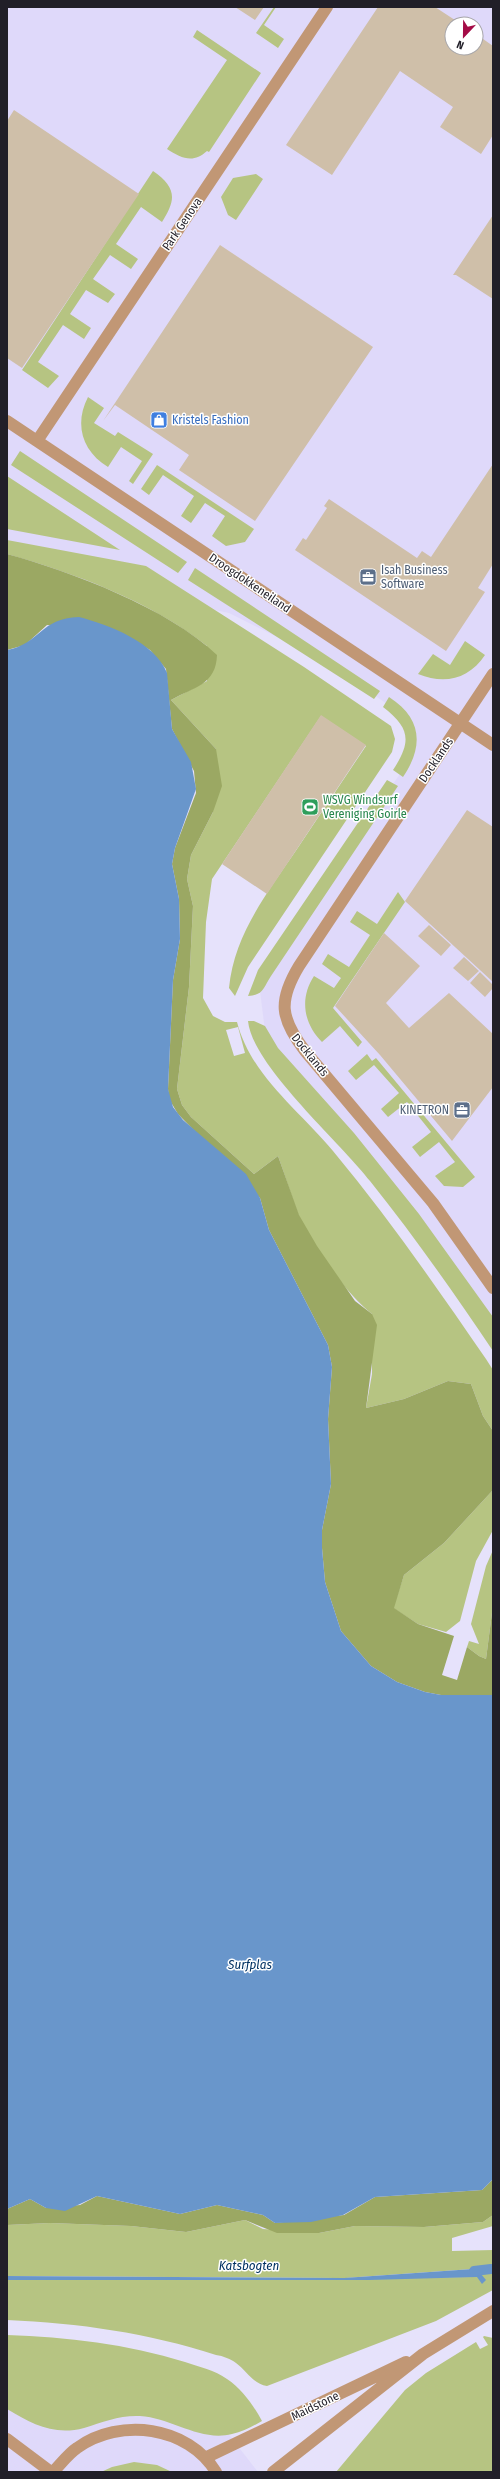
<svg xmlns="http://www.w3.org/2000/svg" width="500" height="2479" font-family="'Fira Sans Condensed',sans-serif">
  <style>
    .built { fill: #dfd9fa; fill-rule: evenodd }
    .green { fill: #b6c482; fill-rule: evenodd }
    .forest { fill: #9ba863 }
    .water { fill: #6996cb }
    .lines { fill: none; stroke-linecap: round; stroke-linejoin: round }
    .stream { stroke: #6996cb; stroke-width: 10 }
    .building { fill: #cfbfa9 }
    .minor { stroke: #c19775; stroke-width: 12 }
    .labels { text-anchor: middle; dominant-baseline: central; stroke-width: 3; stroke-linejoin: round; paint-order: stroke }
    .street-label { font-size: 12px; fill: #211f28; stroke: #fff }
    .shop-label { font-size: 12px; fill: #366cbe; stroke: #fff; text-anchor: start }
    .service-label { font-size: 12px; fill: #4e5e75; stroke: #fff; text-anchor: start }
    .leisure-label { font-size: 12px; fill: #27864d; stroke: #fff; text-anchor: start }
    .water-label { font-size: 13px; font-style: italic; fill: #003162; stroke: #fff }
  </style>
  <rect width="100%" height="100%" fill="#e6e2fb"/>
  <path class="built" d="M 7,7 L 493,7 L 493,1337 L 267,1047 L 260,991 L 292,933 L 408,762 L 407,718 L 327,662 L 229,613 L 7,567 ZM 452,24 L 476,24 L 476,48 L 452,48 Z
    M 7,2353 L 196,2392 L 258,2472 L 7,2472 Z"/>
  <path class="green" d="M 274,7 L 276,7 L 264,25 L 284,39 L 278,48 L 256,33 Z
    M 197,30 L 261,73 L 209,152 L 207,151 C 193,164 181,158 167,149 L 227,60 L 193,37 Z
    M 153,171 C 176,187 177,199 162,222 L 141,207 L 116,244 L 138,259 L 131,269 L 110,255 L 93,279 L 115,294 L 108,303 L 86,290 L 70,314 L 91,328 L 84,339 L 63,325 L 38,362 L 59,376 L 48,388 L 22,370 Z
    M 256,174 L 263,179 L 236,220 L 228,215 L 221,197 L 233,178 Z
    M 88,397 L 104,408 L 94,423 L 115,436 L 118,432 L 153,454 L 133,484 L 129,481 L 142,461 L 121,447 L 108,467 C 82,451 74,424 88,397 Z
    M 20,451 L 187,562 L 178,573 L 11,465 Z
    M 157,465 L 254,529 L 245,542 L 226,546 L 212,536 L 225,516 L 205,503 L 191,523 L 181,516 L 194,496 L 163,475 L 149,495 L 141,489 Z
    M 7,476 L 120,550 L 7,529 Z
    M 7,540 L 146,566 L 304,667 L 391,726 L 395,739 L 392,752 L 248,967 L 235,996 L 229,988 C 234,934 268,892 297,849 C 320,815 343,780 366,746 L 321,716 L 212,879 L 206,922 L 203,998 L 213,1016 L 225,1022 L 237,1022 C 251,1076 299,1110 333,1151 C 388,1217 437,1288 486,1359 L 493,1370 L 493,1431 L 483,1416 L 471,1384 L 448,1381 L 404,1399 L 366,1408 L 372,1374 L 372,1314 C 346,1294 311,1244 298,1214 C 291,1195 285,1175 278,1156 L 254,1174 L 191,1117 L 182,1105 L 177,1089 L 189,987 L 193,906 L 187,879 L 191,855 L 213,812 L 216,749 L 171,700 L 207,681 L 207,646 C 152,602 74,573 7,554 ZM 238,1027 L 245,1053 L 234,1056 L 226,1030 Z
    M 195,568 L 380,691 L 374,699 L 188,580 Z
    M 465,641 L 485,655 C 469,679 445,685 418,674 L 433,654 L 450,665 Z
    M 389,697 C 422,718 424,746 403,777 L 393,770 C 412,741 410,728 383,707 Z
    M 387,780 L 398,786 L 271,976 C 263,988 264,995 248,996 L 258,970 Z
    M 398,892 L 405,902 L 333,1008 L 362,1042 L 358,1047 L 340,1026 L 322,1042 C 304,1024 299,999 314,976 L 334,988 L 341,978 L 322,964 L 328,954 L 349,967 L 370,935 L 350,922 L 357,911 L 377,924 Z
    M 248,1021 L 254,1021 L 265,1026 L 278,1048 L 354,1133 L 419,1214 L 493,1317 L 493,1351 C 454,1293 414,1236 370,1181 C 341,1143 252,1065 248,1021 Z
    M 367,1054 L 372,1061 L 376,1058 L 475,1177 L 463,1187 L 444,1186 L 435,1176 L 455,1162 L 439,1142 L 420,1157 L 412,1147 L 431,1132 L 407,1102 L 388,1117 L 381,1109 L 399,1093 L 374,1065 L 356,1080 L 348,1071 Z
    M 493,1490 L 493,1530 L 476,1561 L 460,1621 L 446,1632 L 418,1624 L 393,1608 L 404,1575 L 444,1543 Z
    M 493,1550 L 493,1605 L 486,1659 L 479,1656 L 467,1647 L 469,1641 L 479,1644 L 471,1624 L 486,1566 Z
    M 493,2215 L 493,2226 L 452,2238 L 452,2251 L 493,2250 L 493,2290 L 436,2321 L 267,2386 C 253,2384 247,2371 236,2363 C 231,2359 223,2356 216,2355 C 148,2333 79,2323 7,2320 L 7,2280 L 476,2277 L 487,2268 L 344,2278 L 7,2276 L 7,2225 L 50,2223 L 131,2226 L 186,2232 L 245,2220 L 263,2229 L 319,2233 L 355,2226 L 424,2227 L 483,2222 Z
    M 7,2335 C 67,2337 127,2344 185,2362 C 199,2367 215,2370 227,2379 C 242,2389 254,2406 262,2421 C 253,2426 243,2432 232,2434 C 200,2442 172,2418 140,2416 C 120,2415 103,2422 84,2428 C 54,2436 32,2424 7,2409 Z
    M 484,2336 L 493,2338 L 493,2472 L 336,2472 L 405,2390 L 426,2373 L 476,2342 L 480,2349 L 488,2345 L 483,2337 Z
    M 134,2462 L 157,2465 L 172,2472 L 101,2472 L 112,2467 Z"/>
  <path class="forest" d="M 7,554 C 72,572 168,608 217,655 C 216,685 194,687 171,700 L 216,749 L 222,786 L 213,812 L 191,855 L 187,879 L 193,906 L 189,987 L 177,1089 L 182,1105 L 191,1117 L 254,1174 L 278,1156 L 299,1215 L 317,1246 L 355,1301 L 372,1314 L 377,1325 L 366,1408 L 404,1399 L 448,1381 L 471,1384 L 483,1416 L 493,1431 L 493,1490 L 444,1543 L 404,1575 L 394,1608 L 418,1624 L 454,1636 L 442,1675 L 457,1680 L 467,1647 L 479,1656 L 486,1659 L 493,1605 L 493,1695 L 441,1695 L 425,1692 L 397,1682 L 371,1666 L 341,1631 L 325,1582 L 322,1548 L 322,1530 L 331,1484 L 328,1419 L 332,1367 L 328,1345 L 269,1230 L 260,1198 L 178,1114 L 169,1099 L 168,1089 L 173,980 L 180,939 L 179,899 L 172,864 L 175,848 L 196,793 L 194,771 L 172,729 L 166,669 L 150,650 L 121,633 L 47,625 L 25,645 L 7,650 Z
    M 493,2179 L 493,2215 L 483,2222 L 424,2227 L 355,2226 L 319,2233 L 277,2233 L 245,2220 L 186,2232 L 131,2226 L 50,2223 L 7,2225 L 7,2209 L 30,2199 L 46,2208 L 80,2205 L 97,2196 L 180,2214 L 217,2205 L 263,2215 L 275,2223 L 344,2215 L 375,2197 L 482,2190 Z"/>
  <path class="water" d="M 79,617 C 109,625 155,642 167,673 L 172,729 L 191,762 L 196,789 L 175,848 L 172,864 L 179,899 L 180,939 L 173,980 L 168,1089 L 173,1107 L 183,1120 L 246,1174 L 260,1198 L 269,1230 L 328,1345 L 332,1367 L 328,1419 L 331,1484 L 322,1530 L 322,1548 L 325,1582 L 341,1631 L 371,1666 L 397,1682 L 425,1692 L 441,1695 L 493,1695 L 493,2179 L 482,2190 L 375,2197 L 343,2215 L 311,2222 L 275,2223 L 263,2215 L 217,2205 L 180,2214 L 97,2196 L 65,2211 L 46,2208 L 30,2199 L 7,2209 L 7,650 C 40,644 40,618 79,617 Z
    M 487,2268 L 487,2270 L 481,2274 L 486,2280 L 482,2284 L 477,2277 L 369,2280 L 7,2280 L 7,2276 L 344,2278 Z"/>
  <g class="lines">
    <path class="stream" d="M 474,2271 L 491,2269"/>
  </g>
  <path class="building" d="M 235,7 L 264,7 L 255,20 Z
    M 378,7 L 435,7 L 461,24 L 452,24 L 452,48 L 476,48 L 476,34 L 493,46 L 493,135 L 481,154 L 440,127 L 453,107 L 400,71 L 332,175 L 286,145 Z
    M 14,110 L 139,194 L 22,368 L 7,358 L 7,121 Z
    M 493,215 L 493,299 L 456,275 L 453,275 Z
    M 220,245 L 373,347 L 255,521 L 179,470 L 189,455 L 115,405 L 103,421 Z
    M 493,464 L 493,564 L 478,588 L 485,592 L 446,651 L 295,550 L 303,538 L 306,540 L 327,508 L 324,506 L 329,499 L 417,558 L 422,551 L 431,557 Z
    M 321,715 L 366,745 L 267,894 L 222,864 Z
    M 467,810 L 493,827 L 493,982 L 405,901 Z
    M 429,925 L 451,945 L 441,956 L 418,936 Z
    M 384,933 L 420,966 L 386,1003 L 409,1028 L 449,993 L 493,1034 L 493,1087 L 452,1141 L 380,1055 L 335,1006 Z
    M 464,957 L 479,971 L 468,981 L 453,968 Z
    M 480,972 L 493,985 L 493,988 L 485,997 L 470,983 Z"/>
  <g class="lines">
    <path class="minor" d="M 7,421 L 493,745
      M 37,441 L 327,7
      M 493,674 L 299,966 C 278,1001 280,1018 305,1051 L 433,1203 L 493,1288
      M 7,2439 L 51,2472
      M 207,2457 L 406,2362
      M 53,2472 C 61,2464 68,2454 77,2448 C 120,2417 188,2426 216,2472
      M 273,2472 L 423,2354 L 493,2311"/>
  </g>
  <defs>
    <g id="shop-square" transform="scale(0.9)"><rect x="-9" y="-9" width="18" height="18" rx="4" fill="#3f7fe0" stroke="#fff"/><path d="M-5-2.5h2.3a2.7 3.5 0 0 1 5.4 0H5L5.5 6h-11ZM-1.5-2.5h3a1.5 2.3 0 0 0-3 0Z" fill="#fff"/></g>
    <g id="office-square" transform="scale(0.9)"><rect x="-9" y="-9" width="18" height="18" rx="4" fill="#5c6f8a" stroke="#fff"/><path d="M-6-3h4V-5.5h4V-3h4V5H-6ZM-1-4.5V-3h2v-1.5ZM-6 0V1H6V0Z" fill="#fff"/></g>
    <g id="stadium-square" transform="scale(0.9)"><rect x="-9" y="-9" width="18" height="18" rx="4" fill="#2e9e5b" stroke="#fff"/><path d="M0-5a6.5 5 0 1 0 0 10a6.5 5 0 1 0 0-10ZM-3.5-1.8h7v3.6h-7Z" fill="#fff"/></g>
  </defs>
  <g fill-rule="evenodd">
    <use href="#shop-square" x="159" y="420"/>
    <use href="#office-square" x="368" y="577"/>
    <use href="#stadium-square" x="310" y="807"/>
    <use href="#office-square" x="462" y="1110"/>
  </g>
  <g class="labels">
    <g class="street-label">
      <text transform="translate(182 224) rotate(-56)">Park Genova</text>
      <text transform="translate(250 583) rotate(34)">Droogdokkeneiland</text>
      <text transform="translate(436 760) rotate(-56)">Docklands</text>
      <text transform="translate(310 1055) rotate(51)">Docklands</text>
      <text transform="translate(315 2406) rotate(-26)">Maidstone</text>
    </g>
    <g class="shop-label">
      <text x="172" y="420">Kristels Fashion</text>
    </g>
    <g class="service-label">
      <text x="381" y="570">Isah Business<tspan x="381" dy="14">Software</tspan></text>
      <text x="449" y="1110" text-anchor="end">KINETRON</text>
    </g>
    <g class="leisure-label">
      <text x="323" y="800">WSVG Windsurf<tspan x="323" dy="14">Vereniging Goirle</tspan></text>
    </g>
    <g class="water-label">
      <text x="250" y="1964">Surfplas</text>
      <text x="249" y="2265">Katsbogten</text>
    </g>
  </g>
  <rect width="500" height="2479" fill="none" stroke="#211f28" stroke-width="16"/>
  <g transform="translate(464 36) rotate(202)"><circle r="19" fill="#ffffff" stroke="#a6a5a9"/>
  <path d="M0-3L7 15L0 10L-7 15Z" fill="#a40b46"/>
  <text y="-6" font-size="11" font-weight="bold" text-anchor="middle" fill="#211f28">N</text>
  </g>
</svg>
